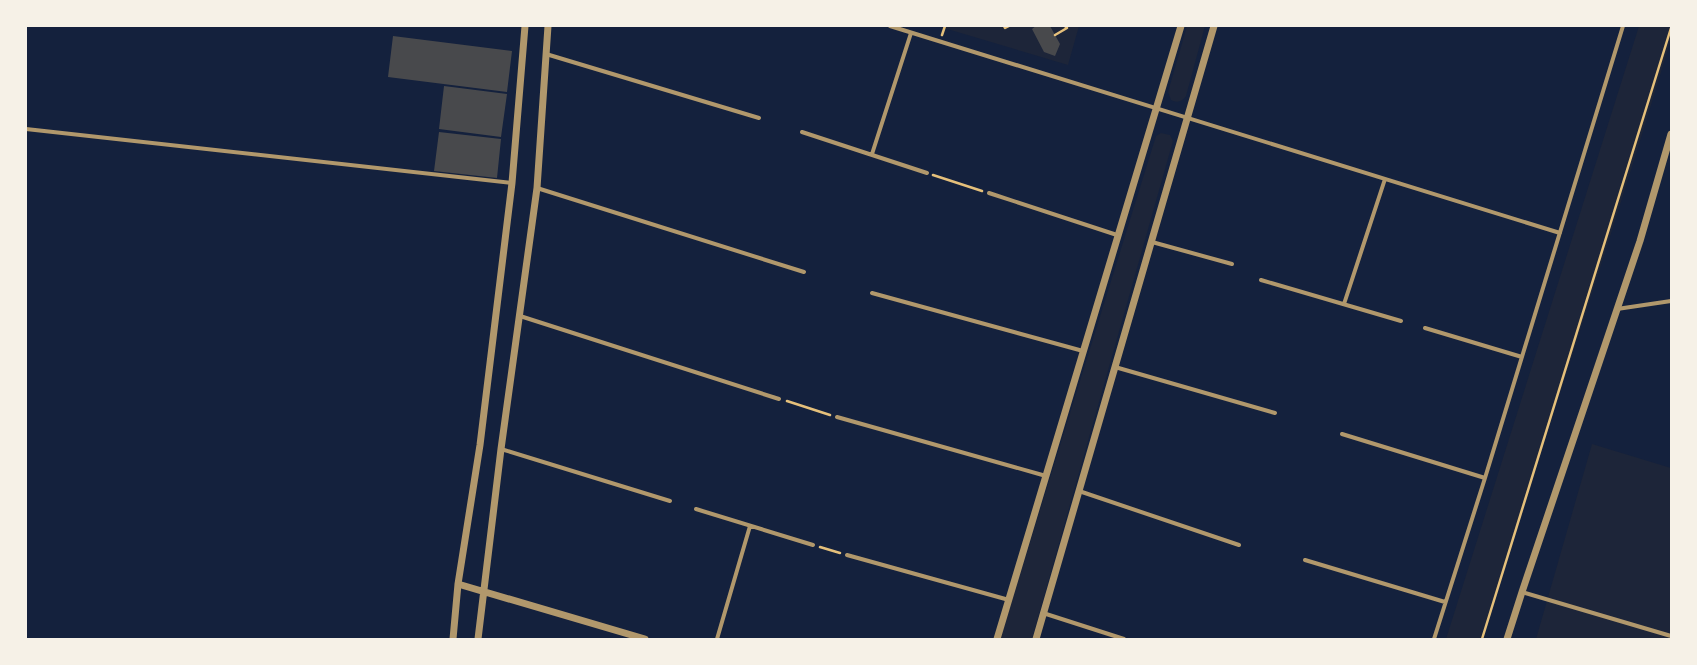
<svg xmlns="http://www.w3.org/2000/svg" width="1697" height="665" font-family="Poppins,sans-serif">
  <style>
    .green { fill: #1d2539 }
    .building { fill: #48494c }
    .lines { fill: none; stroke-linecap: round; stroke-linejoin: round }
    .path { stroke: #e5c07b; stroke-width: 2.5 }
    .minor { stroke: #b1986c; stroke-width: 4 }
    .tertiary { stroke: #b1986c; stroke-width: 7 }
  </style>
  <rect width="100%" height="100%" fill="#14213d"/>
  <path class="green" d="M 945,26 L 1079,26 L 1068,65 L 944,28 Z
    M 1187,26 L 1205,26 L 1186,96 C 1182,102 1177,103 1171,100 L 1168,92 Z
    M 1639,26 L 1671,26 L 1671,39 C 1611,240 1544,439 1482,639 L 1446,639 Z
    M 1161,133 L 1170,135 L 1173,141 L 1032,639 L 1000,639 L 1156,136 Z
    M 1592,444 L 1671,468 L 1671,639 L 1536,639 Z"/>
  <path class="building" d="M 1036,26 L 1050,26 L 1060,44 L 1055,56 L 1044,52 L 1032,29 Z
    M 393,36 L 512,51 L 507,92 L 388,77 Z
    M 444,86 L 507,94 L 501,137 L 439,129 Z
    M 439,132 L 501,139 L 497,178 L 434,171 Z"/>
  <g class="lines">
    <path class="path" d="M 1004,26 L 1005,28 L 1009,26
      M 942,35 L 945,26
      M 1055,35 L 1067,28 L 1065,26
      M 933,175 L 982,191
      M 787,401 L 830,415
      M 820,547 L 840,553
      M 1482,639 L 1671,28"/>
    <path class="minor" d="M 890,26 L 1560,233
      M 546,54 L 759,118
      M 26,129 L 512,183
      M 802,132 L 927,173
      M 872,154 L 911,33
      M 537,188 L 804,272
      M 989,193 L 1117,235
      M 1152,242 L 1232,264
      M 1261,280 L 1401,321
      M 872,293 L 1083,351
      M 1344,304 L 1385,179
      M 1617,309 L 1671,301
      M 520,316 L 779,399
      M 1425,328 L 1522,357
      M 1115,367 L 1275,413
      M 837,417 L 1046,476
      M 1342,434 L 1485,478
      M 501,449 L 670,501
      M 1079,491 L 1239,545
      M 696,509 L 813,545
      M 847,555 L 1009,600
      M 1305,560 L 1445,602
      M 1522,592 L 1671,636
      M 1043,613 L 1124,639
      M 717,639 L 750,526
      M 1434,639 L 1485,478 L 1623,26"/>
    <path class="tertiary" d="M 458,584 L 645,639
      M 453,639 L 458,584 L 480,445 L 512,183 L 525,26
      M 478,639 L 501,449 L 537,188 L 548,26
      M 997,639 L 1181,26
      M 1036,639 L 1214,26
      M 1507,639 L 1522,592 L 1640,241 L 1671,134"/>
  </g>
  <rect width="1697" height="665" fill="none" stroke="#f6f1e7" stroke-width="54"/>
</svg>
